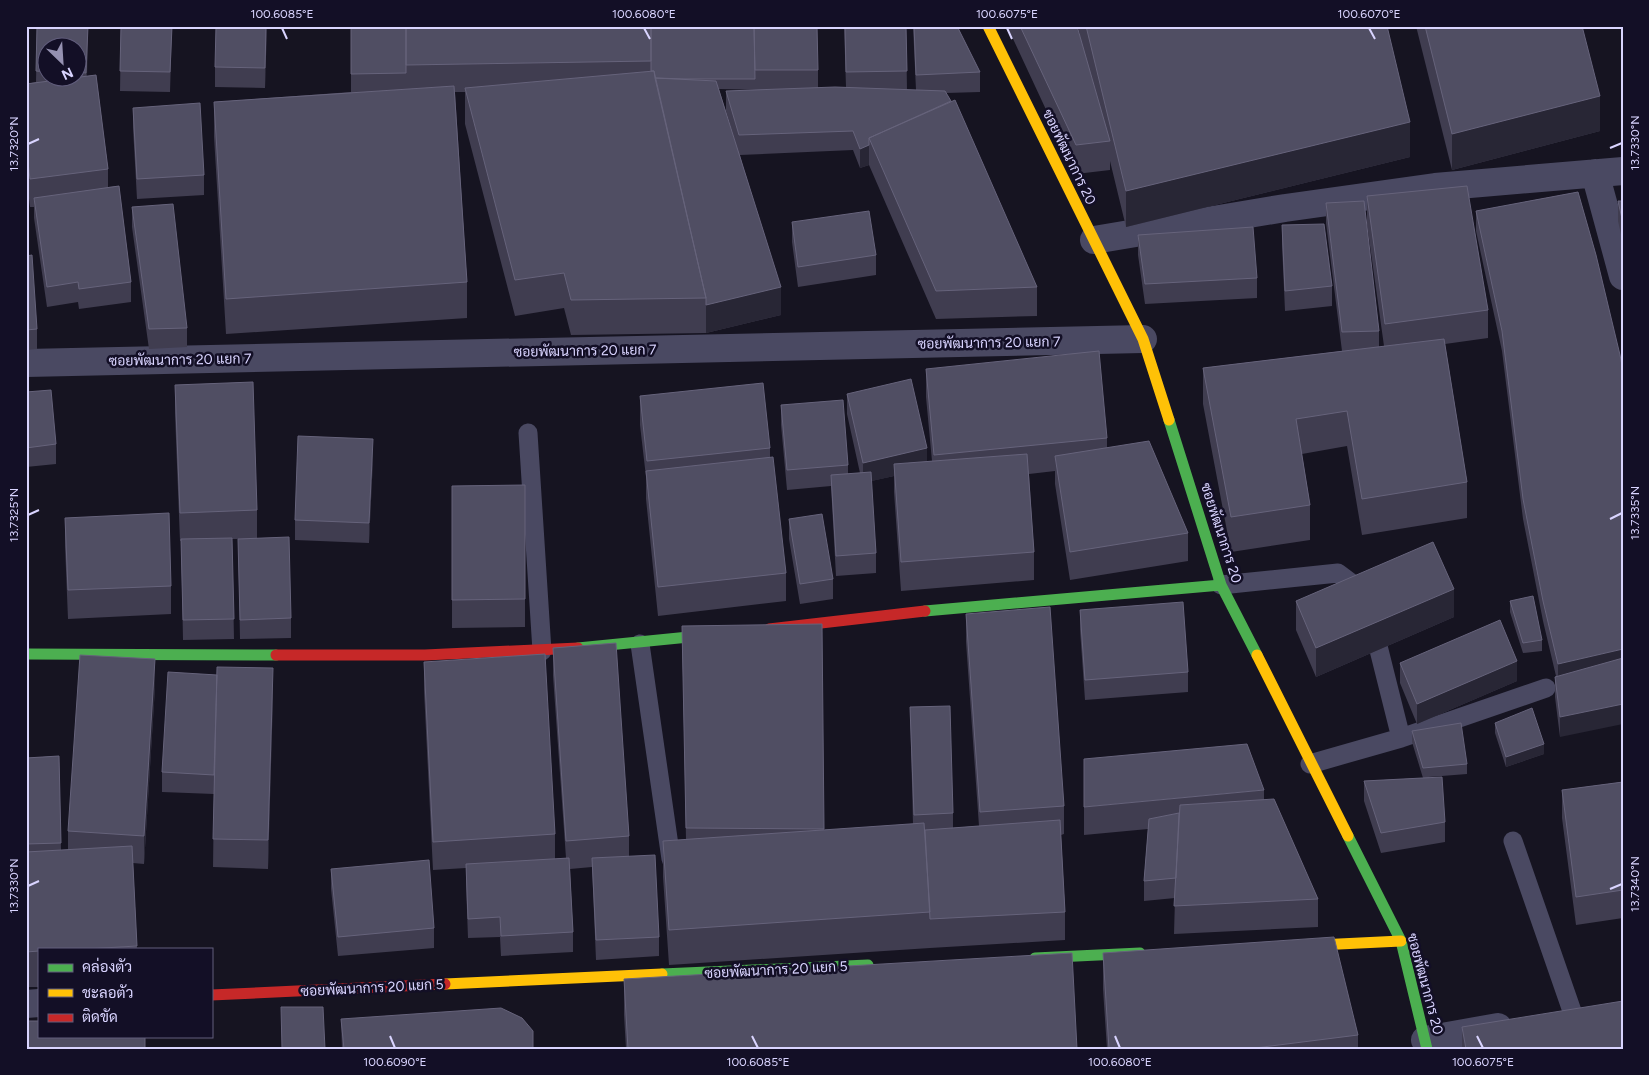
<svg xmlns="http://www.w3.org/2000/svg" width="1649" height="1075" font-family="Figtree,Sarabun,sans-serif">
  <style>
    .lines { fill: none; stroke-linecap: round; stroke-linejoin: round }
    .lane { stroke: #4a4962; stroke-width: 19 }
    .street { stroke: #4a4962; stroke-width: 28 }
    .fast { stroke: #4caf50; stroke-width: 11 }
    .slow { stroke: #ffc107; stroke-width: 11 }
    .jam { stroke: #c62828; stroke-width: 11 }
    .wall { fill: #403d50; fill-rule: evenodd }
    .shaded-wall { fill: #282635 }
    .building { fill: #504e63; stroke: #66637b }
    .ticks { fill: none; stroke: #d9d4ff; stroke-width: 2 }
    .labels { text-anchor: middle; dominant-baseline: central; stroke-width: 5; stroke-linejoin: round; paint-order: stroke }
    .street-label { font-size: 14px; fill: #d9d4ff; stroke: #130f26 }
    .neatline { fill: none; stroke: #d9d4ff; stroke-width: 2 }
    .ticks-label { font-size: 12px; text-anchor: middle; fill: #d9d4ff }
  </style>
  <rect width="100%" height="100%" fill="#161421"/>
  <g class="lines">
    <path class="lane" d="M 528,433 L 542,651
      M 1221,585 L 1338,573 L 1358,588 L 1362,598
      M 1373,626 L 1401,738
      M 640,644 L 671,859
      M 1310,764 L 1401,738 L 1546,688
      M 1513,841 L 1573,1014"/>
    <path class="street" d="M 1595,173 L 1623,276
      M 1094,240 L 1285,208 L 1435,187 L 1623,171
      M 26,363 L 1143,339
      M 26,1004 L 39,1003
      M 1425,1040 L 1498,1027"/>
    <path class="fast" d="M 1169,420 L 1221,585 L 1257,655
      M 925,611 L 1221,585
      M 578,648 L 719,634
      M 26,654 L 276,655
      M 1348,836 L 1401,941 L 1427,1049
      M 1035,958 L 1140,953
      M 662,974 L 868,965"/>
    <path class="slow" d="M 988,26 L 1143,339 L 1169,420
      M 1257,655 L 1348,836
      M 1298,946 L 1401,941
      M 445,984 L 662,974"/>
    <path class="jam" d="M 769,629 L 925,611
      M 276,655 L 425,655 L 578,648
      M 211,995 L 445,984"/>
  </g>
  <path class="wall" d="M 37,26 L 88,26 L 87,76 L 96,75 L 108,169 L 108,187 L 119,186 L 131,282 L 131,302 L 79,309 L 78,302 L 47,307 L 34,218 L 34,207 L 30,207 L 26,174 L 26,84 L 36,82 ZM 48,48 L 78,48 L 78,78 L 48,78 Z
    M 121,26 L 172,26 L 170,92 L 120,91 Z
    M 267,26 L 265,88 L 215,87 L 215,67 Z
    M 351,26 L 651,26 L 818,70 L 818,88 L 846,87 L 844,26 L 906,26 L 907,90 L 916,90 L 913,26 L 957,26 L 980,72 L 980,92 L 946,93 L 1037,287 L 1037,316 L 936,319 L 869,165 L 860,168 L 853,150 L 740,155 L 781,315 L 706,333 L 571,335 L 564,308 L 515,316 L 465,124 L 465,92 L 455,92 L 467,282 L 467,318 L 226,334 L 214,137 L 214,102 L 351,92 ZM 719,89 L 763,90 L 726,91 L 726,111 L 738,151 Z
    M 1007,26 L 1077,26 L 1081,41 L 1078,26 L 1387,26 L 1410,157 L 1126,227 L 1110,161 L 1110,170 L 1076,174 Z
    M 1416,26 L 1582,26 L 1600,131 L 1452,170 Z
    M 133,108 L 204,175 L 204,195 L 137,199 L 133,128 Z
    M 1578,192 L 1560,737 L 1555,697 L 1555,677 L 1556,676 L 1543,621 L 1523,519 L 1502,351 L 1476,231 L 1476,211 Z
    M 1367,196 L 1488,310 L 1488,338 L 1445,344 L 1467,482 L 1467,518 L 1362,535 L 1347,446 L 1302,454 L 1310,505 L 1310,540 L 1231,552 L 1203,404 L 1203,368 L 1342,351 L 1326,223 L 1326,203 L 1379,331 L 1379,347 L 1384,346 L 1367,224 Z
    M 1618,201 L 1623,201 L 1623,243 L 1618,221 Z
    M 132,207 L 187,328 L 187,347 L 149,349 L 132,227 Z
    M 792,222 L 876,255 L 876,275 L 798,287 L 792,242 Z
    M 1282,225 L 1332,286 L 1332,306 L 1285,311 L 1282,245 Z
    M 1138,235 L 1257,278 L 1257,298 L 1145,304 L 1138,255 Z
    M 26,256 L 37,329 L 37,349 L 26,350 Z
    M 926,369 L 1107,438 L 1107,448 L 1188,533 L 1188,561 L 1070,580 L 1055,484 L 1055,471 L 1029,474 L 1034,552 L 1034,580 L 901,591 L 894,492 L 894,476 L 871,481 L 876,553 L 876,573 L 836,576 L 831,486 L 787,490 L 781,425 L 781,405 L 848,465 L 848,474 L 860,473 L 847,414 L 847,394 L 927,461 L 932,461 L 926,397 Z
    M 175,385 L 257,510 L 257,538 L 291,618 L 291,638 L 240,639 L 238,539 L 232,539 L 234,639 L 183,640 L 181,541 L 180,541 L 175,414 Z
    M 26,392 L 56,444 L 56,464 L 26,467 Z
    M 640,396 L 770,448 L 770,457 L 786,573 L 786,601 L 658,616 L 646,499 L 646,477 L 640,425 Z
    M 373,459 L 369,543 L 295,540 L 295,520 Z
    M 525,485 L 525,627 L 452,628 L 452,486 Z
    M 65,518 L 171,586 L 171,614 L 68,619 L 65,546 Z
    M 789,519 L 833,579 L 833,599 L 800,604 L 789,539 Z
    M 1296,601 L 1454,617 L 1316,677 L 1296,630 Z
    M 1510,601 L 1542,640 L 1542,651 L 1523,653 L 1510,612 Z
    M 1080,610 L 1188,672 L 1188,692 L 1085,700 L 1080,630 Z
    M 966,614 L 1064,806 L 1064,834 L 1061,835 L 1065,912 L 1065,940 L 930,948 L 669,965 L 663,877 L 663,841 L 686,840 L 682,626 L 824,829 L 824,830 L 913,824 L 910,707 L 953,813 L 953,828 L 979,826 L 966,642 Z
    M 553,648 L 629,836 L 629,856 L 659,937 L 659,956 L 596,960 L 592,867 L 570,869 L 573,932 L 573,952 L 501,956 L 500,937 L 468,938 L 466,884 L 466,868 L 433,870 L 424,691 L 424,662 L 555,834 L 555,859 L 566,858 L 553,676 Z
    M 1400,663 L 1517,681 L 1417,724 L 1400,683 Z
    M 155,687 L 144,864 L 133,863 L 137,949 L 39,949 L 39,987 L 26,987 L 26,758 L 59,756 L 61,850 L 68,850 L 68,831 Z
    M 273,696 L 268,869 L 213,867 L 214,794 L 162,792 L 162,772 Z
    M 1495,723 L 1544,754 L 1506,767 L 1495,733 Z
    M 1412,731 L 1467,764 L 1467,774 L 1429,777 L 1445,822 L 1445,842 L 1381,853 L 1364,801 L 1364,781 L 1423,778 L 1412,742 Z
    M 1623,782 L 1623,918 L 1576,925 L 1562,818 L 1562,790 Z
    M 1264,790 L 1264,800 L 1318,899 L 1318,927 L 1174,934 L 1175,898 L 1144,901 L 1144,881 L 1148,829 L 1084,835 L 1084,807 Z
    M 331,869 L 434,928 L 434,948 L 338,956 L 331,889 Z
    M 1103,953 L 1358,1035 L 1358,1049 L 1107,1049 L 1103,989 Z
    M 624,979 L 1077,1049 L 626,1049 L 624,1015 Z
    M 341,1019 L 533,1049 L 342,1049 Z
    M 1462,1027 L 1623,1049 L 1462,1049 Z"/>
  <path class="shaded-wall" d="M 88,26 L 86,93 L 86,73 Z
    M 266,26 L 267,26 L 265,88 L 265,68 Z
    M 1600,96 L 1600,131 L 1452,170 L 1452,134 Z
    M 1410,122 L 1410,157 L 1126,227 L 1126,191 Z
    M 869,145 L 869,165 L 860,168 L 860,149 Z
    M 781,287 L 781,315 L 706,333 L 706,305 Z
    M 373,439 L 373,459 L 369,543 L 369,523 Z
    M 927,448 L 927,468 L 894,464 L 894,476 L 863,483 L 863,463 Z
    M 1454,589 L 1454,617 L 1316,677 L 1316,648 Z
    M 1623,649 L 1623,669 L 1558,684 L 1558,664 Z
    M 155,659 L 155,687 L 144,864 L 144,836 Z
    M 1517,661 L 1517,681 L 1417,724 L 1417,704 Z
    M 273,668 L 273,696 L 268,869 L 268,840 Z
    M 1623,704 L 1623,724 L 1560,737 L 1560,717 Z
    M 1544,744 L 1544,754 L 1506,767 L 1506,757 Z"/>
  <path class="building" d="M 37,26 L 88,26 L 86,73 L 78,72 L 78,48 L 48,48 L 48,72 L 36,71 Z
    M 121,26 L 172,26 L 170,72 L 120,71 Z
    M 216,26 L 266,26 L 265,68 L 215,67 Z
    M 351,26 L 406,26 L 406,73 L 351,74 Z
    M 406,26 L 651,26 L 651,61 L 406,65 Z
    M 651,26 L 754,26 L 755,79 L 687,79 L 655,78 L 654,71 L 651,71 Z
    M 754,26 L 817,26 L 818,70 L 755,70 Z
    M 845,26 L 906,26 L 907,71 L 846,72 Z
    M 914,26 L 957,26 L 980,72 L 916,75 Z
    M 1020,26 L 1077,26 L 1110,141 L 1076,145 Z
    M 1086,26 L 1387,26 L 1410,122 L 1126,191 Z
    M 1425,26 L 1582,26 L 1600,96 L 1452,134 Z
    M 654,71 L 706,298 L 571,300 L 564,273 L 515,280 L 465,88 Z
    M 96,75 L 108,169 L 30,179 L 26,146 L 26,84 Z
    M 655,78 L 716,81 L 781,287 L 706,305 L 706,298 Z
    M 454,86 L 467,282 L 226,299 L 214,102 Z
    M 835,87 L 945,91 L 951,101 L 869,138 L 869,145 L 860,149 L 853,131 L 739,135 L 726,91 Z
    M 955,100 L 1037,287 L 936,291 L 869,138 Z
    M 200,103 L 204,175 L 137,179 L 133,108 Z
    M 119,186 L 131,282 L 79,289 L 78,282 L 47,287 L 34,198 Z
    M 1467,186 L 1488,310 L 1385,324 L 1367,196 Z
    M 1578,192 L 1596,255 L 1620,355 L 1623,371 L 1623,649 L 1558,664 L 1543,601 L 1523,499 L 1502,331 L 1476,211 Z
    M 1364,201 L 1379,331 L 1342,332 L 1326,203 Z
    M 1618,201 L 1623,201 L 1623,223 Z
    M 173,204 L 187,328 L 149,329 L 132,207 Z
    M 869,211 L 876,255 L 798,267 L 792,222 Z
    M 1324,224 L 1332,286 L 1285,291 L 1282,225 Z
    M 1253,227 L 1257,278 L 1145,284 L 1138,235 Z
    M 32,255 L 37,329 L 26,330 L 26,256 Z
    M 1444,339 L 1467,482 L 1362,499 L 1347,411 L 1296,419 L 1310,505 L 1231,517 L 1203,368 Z
    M 1099,351 L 1107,438 L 934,455 L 926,369 Z
    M 911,379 L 927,448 L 863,463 L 847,394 Z
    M 253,382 L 257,510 L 180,513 L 175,385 Z
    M 763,383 L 770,448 L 647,461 L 640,396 Z
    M 51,390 L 56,444 L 26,448 L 26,392 Z
    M 843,400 L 848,465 L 787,470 L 781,405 Z
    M 298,436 L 373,439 L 369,523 L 295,520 Z
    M 1149,441 L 1188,533 L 1070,552 L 1055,456 Z
    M 1027,454 L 1034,552 L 901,562 L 894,464 Z
    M 773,457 L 786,573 L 658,587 L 646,471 Z
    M 871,472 L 876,553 L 836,556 L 831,475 Z
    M 525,485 L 525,599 L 452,600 L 452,486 Z
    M 169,513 L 171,586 L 68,590 L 65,518 Z
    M 822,514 L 833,579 L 800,584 L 789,519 Z
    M 289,537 L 291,618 L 240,620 L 238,539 Z
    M 232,538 L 234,619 L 183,620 L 181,539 Z
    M 1433,542 L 1454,589 L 1316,648 L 1296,601 Z
    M 1533,596 L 1542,640 L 1523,643 L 1510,601 Z
    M 1183,602 L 1188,672 L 1085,680 L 1080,610 Z
    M 1050,607 L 1064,806 L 980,812 L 966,614 Z
    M 1500,620 L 1517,661 L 1417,704 L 1400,663 Z
    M 822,624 L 824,829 L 686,828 L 682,626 Z
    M 616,643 L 629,836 L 566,841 L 553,648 Z
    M 545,654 L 555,834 L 433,842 L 424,662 Z
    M 80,655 L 155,659 L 144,836 L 68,831 Z
    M 1623,658 L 1623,704 L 1560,717 L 1555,677 Z
    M 217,667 L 273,668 L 268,840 L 213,839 Z
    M 168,672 L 217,675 L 214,775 L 162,772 Z
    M 950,706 L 953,813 L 914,815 L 910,707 Z
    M 1532,708 L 1544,744 L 1506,757 L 1495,723 Z
    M 1461,723 L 1467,764 L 1423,768 L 1412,731 Z
    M 1247,744 L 1264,790 L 1084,807 L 1084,759 Z
    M 59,756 L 61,843 L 26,844 L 26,758 Z
    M 1442,777 L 1445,822 L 1381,833 L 1364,781 Z
    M 1623,782 L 1623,890 L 1576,897 L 1562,790 Z
    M 1274,799 L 1318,899 L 1174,906 L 1180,805 Z
    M 1179,813 L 1176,878 L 1144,881 L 1149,819 Z
    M 1060,820 L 1065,912 L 930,919 L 925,830 Z
    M 924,823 L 930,912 L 669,930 L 663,841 Z
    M 132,846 L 137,946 L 86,949 L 39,949 L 39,951 L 26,952 L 26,852 Z
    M 655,855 L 659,937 L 596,940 L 592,858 Z
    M 569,858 L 573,932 L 501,936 L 500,917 L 468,919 L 466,864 Z
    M 429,860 L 434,928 L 338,937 L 331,869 Z
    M 1334,937 L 1358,1035 L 1247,1049 L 1109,1049 L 1103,953 Z
    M 1072,953 L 1077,1049 L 628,1049 L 624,979 Z
    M 1623,1001 L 1623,1049 L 1466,1049 L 1462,1027 Z
    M 281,1007 L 323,1007 L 325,1049 L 282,1049 Z
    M 501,1008 L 522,1018 L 533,1031 L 533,1049 L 344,1049 L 341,1019 Z
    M 26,1021 L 39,1021 L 39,1036 L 145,1036 L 145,1049 L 26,1049 Z"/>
  <path class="ticks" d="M 282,28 L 287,39M 644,28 L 650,39M 1007,28 L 1012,39M 1369,28 L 1375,39M 28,144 L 39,139M 1610,148 L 1622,143M 28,515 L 39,510M 1610,519 L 1622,513M 28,886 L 39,881M 1610,889 L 1622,884M 390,1036 L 395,1048M 752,1036 L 758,1048M 1115,1036 L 1120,1048M 1477,1036 L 1483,1048"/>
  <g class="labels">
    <g class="street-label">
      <text transform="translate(1069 157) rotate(64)">ซอยพัฒนาการ 20</text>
      <text transform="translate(989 343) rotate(-1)">ซอยพัฒนาการ 20 แยก 7</text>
      <text transform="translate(585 351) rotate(-1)">ซอยพัฒนาการ 20 แยก 7</text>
      <text transform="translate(180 360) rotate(-1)">ซอยพัฒนาการ 20 แยก 7</text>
      <text transform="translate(1221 533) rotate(72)">ซอยพัฒนาการ 20</text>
      <text transform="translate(776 970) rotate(-3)">ซอยพัฒนาการ 20 แยก 5</text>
      <text transform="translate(1425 984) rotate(75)">ซอยพัฒนาการ 20</text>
      <text transform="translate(372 988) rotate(-3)">ซอยพัฒนาการ 20 แยก 5</text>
    </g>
  </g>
  <rect width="1649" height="1075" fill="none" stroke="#130f26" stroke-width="55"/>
  <rect x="38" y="948" width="175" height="90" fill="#130f26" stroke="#625e7d"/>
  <rect x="48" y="964" width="25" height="8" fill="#4caf50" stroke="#625e7d"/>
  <text x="82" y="972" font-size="15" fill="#d9d4ff">คล่องตัว</text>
  <rect x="48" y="989" width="25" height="8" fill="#ffc107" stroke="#625e7d"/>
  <text x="82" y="998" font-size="15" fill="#d9d4ff">ชะลอตัว</text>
  <rect x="48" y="1014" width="25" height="8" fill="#c62828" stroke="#625e7d"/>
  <text x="82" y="1022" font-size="15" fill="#d9d4ff">ติดขัด</text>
  <g transform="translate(62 62) rotate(155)"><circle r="24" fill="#130f26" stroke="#625e7d"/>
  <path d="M0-4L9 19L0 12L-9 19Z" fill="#9591b1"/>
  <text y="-8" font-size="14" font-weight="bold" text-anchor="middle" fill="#d9d4ff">N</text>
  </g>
  <rect x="28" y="28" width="1594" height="1020" class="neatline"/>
  <g class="ticks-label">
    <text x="282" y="18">100.6085°E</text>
    <text x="644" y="18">100.6080°E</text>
    <text x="1007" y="18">100.6075°E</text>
    <text x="1369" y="18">100.6070°E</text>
    <text transform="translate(1635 143) rotate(-90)" y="4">13.7330°N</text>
    <text transform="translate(14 144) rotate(-90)" y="4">13.7320°N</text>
    <text transform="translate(1635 513) rotate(-90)" y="4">13.7335°N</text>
    <text transform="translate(14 515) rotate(-90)" y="4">13.7325°N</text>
    <text transform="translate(1635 884) rotate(-90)" y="4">13.7340°N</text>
    <text transform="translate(14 886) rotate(-90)" y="4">13.7330°N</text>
    <text x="395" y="1066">100.6090°E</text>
    <text x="758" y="1066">100.6085°E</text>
    <text x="1120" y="1066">100.6080°E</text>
    <text x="1483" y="1066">100.6075°E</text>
  </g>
</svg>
